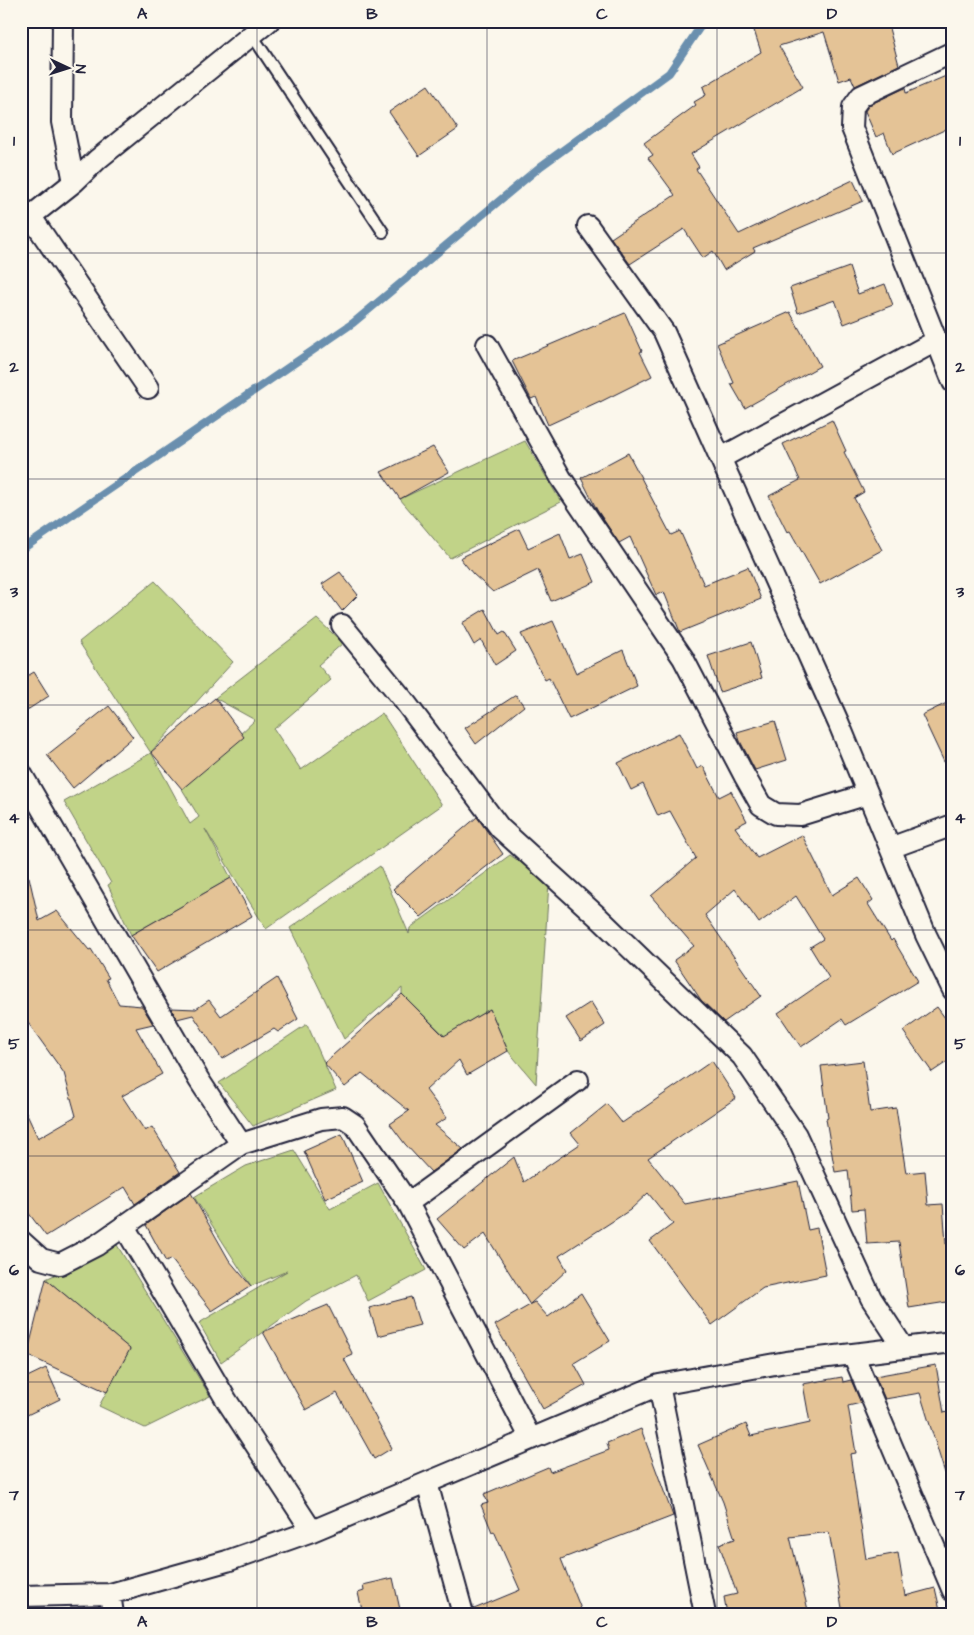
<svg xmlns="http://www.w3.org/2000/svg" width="974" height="1635" font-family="'Architects Daughter',sans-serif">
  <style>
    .green { fill: #c1d388; stroke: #727a62 }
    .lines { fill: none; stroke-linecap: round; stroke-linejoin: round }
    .stream { stroke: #6a8fae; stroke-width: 8 }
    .building { fill: #e4c396; stroke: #22223b }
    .service-casing { stroke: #22223b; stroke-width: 14 }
    .minor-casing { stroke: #22223b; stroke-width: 24 }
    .service { stroke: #fbf7ec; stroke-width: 10 }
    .minor { stroke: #fbf7ec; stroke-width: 20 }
    .grid { fill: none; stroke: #22223b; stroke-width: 1; stroke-opacity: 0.55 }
    .neatline { fill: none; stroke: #22223b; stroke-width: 2 }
    .grid-label { font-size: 16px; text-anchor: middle; font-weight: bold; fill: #22223b }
  </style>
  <rect width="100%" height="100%" fill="#fbf7ec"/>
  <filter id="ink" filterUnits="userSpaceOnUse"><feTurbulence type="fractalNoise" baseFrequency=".02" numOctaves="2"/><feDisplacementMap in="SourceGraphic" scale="10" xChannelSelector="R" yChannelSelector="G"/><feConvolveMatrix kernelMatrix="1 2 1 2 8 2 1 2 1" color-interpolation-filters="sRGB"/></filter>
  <g filter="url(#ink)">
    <path class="green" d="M 525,441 L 561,502 L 450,558 L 400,499 Z
      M 155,581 L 233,662 L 151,752 L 190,824 L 199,817 L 182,789 L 255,720 L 215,698 L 317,619 L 343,643 L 318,665 L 331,680 L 274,729 L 301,770 L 382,713 L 442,805 L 266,929 L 205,829 L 231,878 L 131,935 L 108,885 L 111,883 L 64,802 L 151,753 L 79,642 Z
      M 510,855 L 549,882 L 536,1084 L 508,1051 L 490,1009 L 445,1036 L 402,994 L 402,988 L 344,1039 L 290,928 L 380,866 L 409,934 L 410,928 Z
      M 307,1024 L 336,1090 L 253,1126 L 219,1083 Z
      M 294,1150 L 330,1209 L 378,1183 L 426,1270 L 368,1301 L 356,1275 L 306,1301 L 221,1362 L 199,1323 L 287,1271 L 251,1286 L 194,1197 L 246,1166 Z
      M 117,1245 L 210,1396 L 145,1428 L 99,1406 L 130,1349 L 46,1279 Z"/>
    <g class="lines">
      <path class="stream" d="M 21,550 L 353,323 L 541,166 L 669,73 L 704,21"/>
    </g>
    <path class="building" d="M 751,21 L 887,21 L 899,65 L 855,86 L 851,77 L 839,81 L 824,32 L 779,46 L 803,87 L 691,154 L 699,167 L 696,169 L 739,234 L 853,180 L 863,201 L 753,248 L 755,251 L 724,270 L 713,251 L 703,258 L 684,229 L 630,264 L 611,238 L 675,195 L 648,158 L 653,155 L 644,143 L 696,105 L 694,102 L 706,95 L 703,87 L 761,52 Z
      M 953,73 L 953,126 L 892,154 L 884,133 L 876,137 L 865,111 L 869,105 L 905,88 L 906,93 Z
      M 428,85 L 458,129 L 419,156 L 389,112 Z
      M 849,267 L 858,294 L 885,284 L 893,305 L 844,324 L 835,300 L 798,313 L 790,288 Z
      M 790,312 L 820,366 L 745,408 L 731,384 L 734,383 L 717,344 Z
      M 625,313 L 642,351 L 640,352 L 652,376 L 600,402 L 600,401 L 548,425 L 536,397 L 531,399 L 512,361 Z
      M 832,420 L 846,451 L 844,452 L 864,492 L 854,498 L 882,550 L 820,584 L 790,531 L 787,532 L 769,496 L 800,480 L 783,444 Z
      M 433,447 L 449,472 L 400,499 L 381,472 Z
      M 628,453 L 671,535 L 680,531 L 704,585 L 748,567 L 761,599 L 680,632 L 664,592 L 656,595 L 630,537 L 619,543 L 597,510 L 581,478 Z
      M 519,529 L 528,548 L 560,533 L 570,559 L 583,554 L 595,582 L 551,601 L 538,570 L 493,592 L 473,574 L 460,558 Z
      M 340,572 L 358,595 L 342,611 L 322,584 Z
      M 485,609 L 499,635 L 504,632 L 516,651 L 495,665 L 481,640 L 474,645 L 462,623 Z
      M 553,621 L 576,673 L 623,650 L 637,686 L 569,719 L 549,678 L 545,680 L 521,634 Z
      M 751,642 L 762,678 L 720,692 L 708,656 Z
      M 34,672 L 49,696 L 21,714 L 21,680 Z
      M 516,695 L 524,706 L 476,744 L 465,728 Z
      M 215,698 L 244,737 L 182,789 L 151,752 Z
      M 953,700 L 953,781 L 922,715 Z
      M 109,706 L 133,737 L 73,788 L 47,755 Z
      M 775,721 L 787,760 L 755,770 L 740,741 L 737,732 Z
      M 679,733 L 697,769 L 703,766 L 719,797 L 731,791 L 747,821 L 735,827 L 757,858 L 802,835 L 832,895 L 859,878 L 873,900 L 868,904 L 891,941 L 893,939 L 918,981 L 846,1025 L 842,1019 L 801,1047 L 778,1013 L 829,978 L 810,947 L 823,939 L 796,896 L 759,923 L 735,889 L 705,915 L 761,996 L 724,1022 L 701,1000 L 674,960 L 694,946 L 651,896 L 696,858 L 670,811 L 658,816 L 643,784 L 631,790 L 618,763 Z
      M 477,817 L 503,854 L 421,917 L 393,889 Z
      M 29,877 L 39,921 L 57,911 L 89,950 L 91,949 L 109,978 L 106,979 L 119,1004 L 142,1006 L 153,1024 L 136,1028 L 162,1074 L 122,1096 L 145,1131 L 152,1127 L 180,1172 L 135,1204 L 125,1187 L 46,1236 L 21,1203 L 21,1102 L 38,1138 L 76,1116 L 64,1073 L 21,1013 L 21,878 Z
      M 231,878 L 252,916 L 157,972 L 131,935 Z
      M 277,978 L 298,1019 L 278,1032 L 274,1029 L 222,1059 L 193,1015 L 177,1019 L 171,1008 L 196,1009 L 209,1000 L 221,1016 Z
      M 402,994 L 444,1036 L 490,1009 L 508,1051 L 467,1075 L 459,1060 L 426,1090 L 447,1118 L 435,1125 L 463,1149 L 431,1172 L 405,1144 L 390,1124 L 409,1111 L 362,1073 L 345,1087 L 324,1063 Z
      M 591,1002 L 605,1025 L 581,1041 L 566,1018 Z
      M 937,1007 L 953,1029 L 953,1058 L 932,1072 L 903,1031 Z
      M 712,1061 L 736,1098 L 648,1158 L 685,1204 L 798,1181 L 808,1230 L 817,1228 L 826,1275 L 763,1288 L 712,1325 L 650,1241 L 673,1224 L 648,1193 L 630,1210 L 559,1256 L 567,1270 L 530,1304 L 535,1302 L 548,1317 L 581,1293 L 610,1341 L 574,1363 L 586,1385 L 543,1409 L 495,1325 L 530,1305 L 485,1234 L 464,1250 L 437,1219 L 514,1157 L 524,1182 L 580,1144 L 571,1133 L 607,1104 L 622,1123 Z
      M 863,1061 L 870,1112 L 896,1108 L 906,1173 L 925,1171 L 928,1205 L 943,1204 L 946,1244 L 953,1243 L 953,1301 L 909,1308 L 899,1242 L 867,1244 L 864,1209 L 852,1210 L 848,1170 L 835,1172 L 826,1119 L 828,1118 L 821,1066 Z
      M 342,1134 L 363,1182 L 325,1199 L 304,1151 Z
      M 191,1193 L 229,1260 L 251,1286 L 212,1311 L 171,1259 L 166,1262 L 146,1225 Z
      M 46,1279 L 130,1349 L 107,1392 L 27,1355 Z
      M 411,1297 L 420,1325 L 378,1336 L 369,1308 Z
      M 328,1305 L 353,1355 L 344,1359 L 392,1448 L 374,1459 L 337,1393 L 306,1410 L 263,1332 Z
      M 936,1365 L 944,1413 L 953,1410 L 953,1482 L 948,1483 L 920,1393 L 885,1399 L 875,1376 Z
      M 46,1368 L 60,1399 L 21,1418 L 21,1380 Z
      M 842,1377 L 843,1382 L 851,1380 L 861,1403 L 848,1406 L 856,1453 L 850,1454 L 866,1559 L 898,1553 L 905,1596 L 935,1588 L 941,1614 L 843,1614 L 829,1532 L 790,1537 L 809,1614 L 727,1614 L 724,1597 L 737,1594 L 719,1544 L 735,1539 L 723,1502 L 698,1445 L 746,1424 L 751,1436 L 810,1423 L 803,1384 Z
      M 641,1429 L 673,1516 L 561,1559 L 583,1614 L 475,1614 L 474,1609 L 520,1590 L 494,1531 L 492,1532 L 481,1505 L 488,1503 L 484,1494 L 548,1467 L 550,1472 L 609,1450 L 607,1443 Z
      M 393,1578 L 401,1614 L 363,1614 L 358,1593 L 364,1591 L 363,1585 Z"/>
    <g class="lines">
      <g class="service-casing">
        <path id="service" d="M 252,35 L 383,232"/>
      </g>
      <g class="minor-casing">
        <path id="minor" d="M 63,21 L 62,122 L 74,182
          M 953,52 L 861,96 L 853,107 L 852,128 L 953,382
          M 31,217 L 148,388
          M 21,224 L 74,182 L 98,159 L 269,21
          M 588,226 L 664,332 L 839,724 L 926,935 L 953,990
          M 487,345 L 561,478 L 683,658 L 744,775 L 761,805 L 776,814 L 800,815 L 868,794
          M 721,458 L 936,341
          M 342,625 L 402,698 L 500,828 L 598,917 L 742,1056 L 796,1135 L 871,1298 L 903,1347
          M 21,773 L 199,1080 L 241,1144
          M 890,848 L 953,825
          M 408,1203 L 578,1080
          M 124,1226 L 227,1401 L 312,1531
          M 21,1241 L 41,1259 L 60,1264 L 97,1245 L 241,1144 L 321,1119 L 343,1117 L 355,1125 L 408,1203 L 531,1439
          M 853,1354 L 953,1591
          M 659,1385 L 705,1614
          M 427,1483 L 463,1614
          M 110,1594 L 113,1614
          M 21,1596 L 110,1594 L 227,1561 L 312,1531 L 659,1385 L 786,1362 L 953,1342"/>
      </g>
      <use href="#service" class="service"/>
      <use href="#minor" class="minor"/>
    </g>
  </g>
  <path class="grid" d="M 257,21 L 257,1614M 487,21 L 487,1614M 717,21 L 717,1614M 21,253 L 953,253M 21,479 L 953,479M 21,705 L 953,705M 21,930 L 953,930M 21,1156 L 953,1156M 21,1382 L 953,1382"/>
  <rect width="974" height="1635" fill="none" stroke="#fbf7ec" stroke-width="55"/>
  <g transform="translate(68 68) rotate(94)" stroke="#fbf7ec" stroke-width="4" paint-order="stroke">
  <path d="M0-4L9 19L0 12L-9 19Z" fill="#22223b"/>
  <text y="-8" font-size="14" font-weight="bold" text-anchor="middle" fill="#22223b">N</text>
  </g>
  <rect x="28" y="28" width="918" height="1580" class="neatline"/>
  <g class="grid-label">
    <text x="142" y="19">A</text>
    <text x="372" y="19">B</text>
    <text x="602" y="19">C</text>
    <text x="832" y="19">D</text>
    <text x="14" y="146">1</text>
    <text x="960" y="146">1</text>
    <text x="14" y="372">2</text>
    <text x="960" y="372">2</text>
    <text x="14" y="597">3</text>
    <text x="960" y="597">3</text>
    <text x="14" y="823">4</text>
    <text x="960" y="823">4</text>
    <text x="14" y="1049">5</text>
    <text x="960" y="1049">5</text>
    <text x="14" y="1275">6</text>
    <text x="960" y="1275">6</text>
    <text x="14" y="1500">7</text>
    <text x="960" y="1500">7</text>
    <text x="142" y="1627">A</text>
    <text x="372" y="1627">B</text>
    <text x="602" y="1627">C</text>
    <text x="832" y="1627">D</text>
  </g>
</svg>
